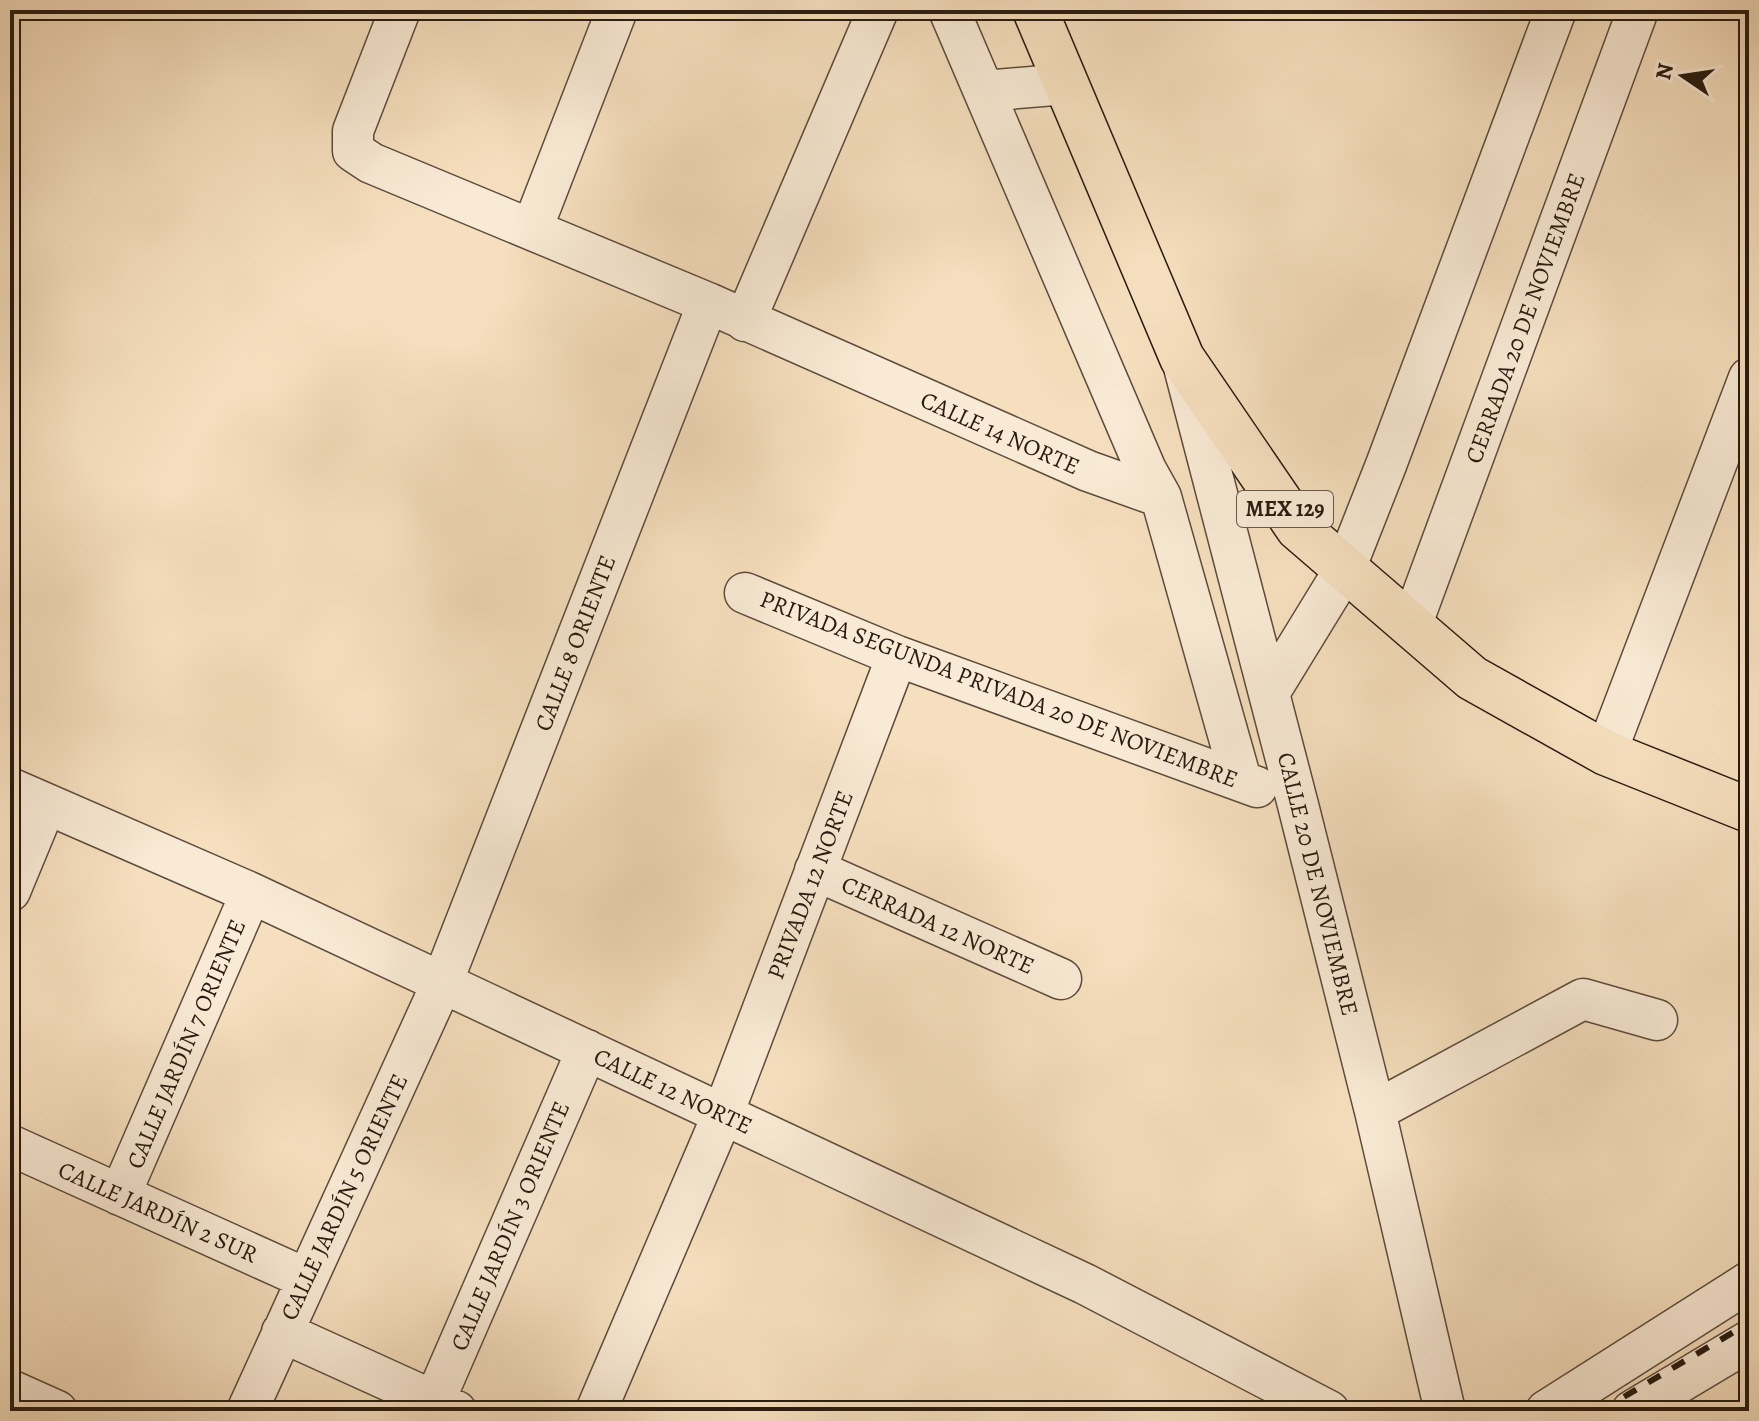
<svg xmlns="http://www.w3.org/2000/svg" width="1759" height="1421" font-family="Alegreya,serif">
  <style>
    .lines { fill: none; stroke-linecap: round; stroke-linejoin: round }
    .minor-casing { stroke: #5c4c3c; stroke-width: 43 }
    .major-casing { stroke: #281b11; stroke-width: 47 }
    .minor { stroke: #f9ead5; stroke-width: 40 }
    .major { stroke: #f6dfbe; stroke-width: 44 }
    .rail { stroke: #281b11; stroke-width: 6; stroke-dasharray: 14 14; stroke-linecap: butt }
    .labels { text-anchor: middle; dominant-baseline: central; stroke-width: 8; stroke-linejoin: round; paint-order: stroke }
    .shield { fill: #f9ead5; stroke: #67594c; stroke-width: 2 }
    .shield-label { font-size: 22px; font-weight: bold; fill: #281b11 }
    .street-label { font-size: 24px; fill: #281b11; stroke: #f9ead5 }
  </style>
  <rect width="100%" height="100%" fill="#f6dfbe"/>
  <filter id="stains"><feTurbulence type="fractalNoise" baseFrequency=".0025" numOctaves="4"/><feColorMatrix values="0 0 0 0 .2 0 0 0 0 .09 0 0 0 0 .02 0 0 0 .5 -.17"/></filter>
  <radialGradient id="worn" r=".72"><stop offset=".6" stop-color="#630" stop-opacity="0"/><stop offset="1" stop-color="#630" stop-opacity=".3"/></radialGradient>
  <g class="lines">
    <g class="minor-casing">
      <path id="minor" d="M 400,10 L 353,131 L 353,151 L 371,163 L 708,303 L 1088,471 L 1161,497
        M 949,10 L 1146,470 L 1161,497 L 1241,780
        M 984,91 L 1066,84
        M 532,229 L 617,10
        M 745,321 L 878,10
        M 1184,367 L 1298,805 L 1375,1111 L 1445,1411
        M 745,593 L 897,656 L 1257,787
        M 1411,626 L 1638,10
        M 1269,693 L 1345,569 L 1386,465 L 1556,10
        M 1606,753 L 1749,378
        M 10,788 L 251,893 L 1085,1284 L 1329,1411
        M 815,870 L 1061,979
        M 10,891 L 46,804
        M 1375,1111 L 1583,999 L 1657,1020
        M 10,1145 L 307,1279
        M 120,1195 L 251,893
        M 282,1332 L 456,1411
        M 10,1390 L 57,1411
        M 434,1402 L 587,1050
        M 247,1411 L 442,983 L 708,303
        M 596,1411 L 723,1114 L 897,656
        M 1546,1411 L 1749,1282
        M 1632,1411 L 1749,1341"/>
    </g>
    <g class="major-casing">
      <path id="major" d="M 1035,10 L 1182,358 L 1298,528 L 1472,678 L 1606,753 L 1749,810"/>
    </g>
    <use href="#minor" class="minor"/>
    <use href="#major" class="major"/>
    <path class="rail" d="M 1600,1411 L 1749,1323"/>
  </g>
  <g class="labels">
    <rect class="shield" x="1237" y="491" width="96" height="36" rx="6"/>
    <g class="shield-label">
      <text x="1285" y="509">MEX 129</text>
    </g>
    <g class="street-label">
      <text transform="translate(1525 318) rotate(-70)">CERRADA 20 DE NOVIEMBRE</text>
      <text transform="translate(1000 433) rotate(24)">CALLE 14 NORTE</text>
      <text transform="translate(575 643) rotate(-69)">CALLE 8 ORIENTE</text>
      <text transform="translate(999 689) rotate(21)">PRIVADA SEGUNDA PRIVADA 20 DE NOVIEMBRE</text>
      <text transform="translate(1318 884) rotate(76)">CALLE 20 DE NOVIEMBRE</text>
      <text transform="translate(810 885) rotate(-69)">PRIVADA 12 NORTE</text>
      <text transform="translate(938 925) rotate(24)">CERRADA 12 NORTE</text>
      <text transform="translate(186 1044) rotate(-67)">CALLE JARDÍN 7 ORIENTE</text>
      <text transform="translate(673 1091) rotate(25)">CALLE 12 NORTE</text>
      <text transform="translate(344 1197) rotate(-65)">CALLE JARDÍN 5 ORIENTE</text>
      <text transform="translate(158 1212) rotate(24)">CALLE JARDÍN 2 SUR</text>
      <text transform="translate(510 1226) rotate(-67)">CALLE JARDÍN 3 ORIENTE</text>
    </g>
  </g>
  <rect width="1759" height="1421" fill="none" stroke="#f6dfbe" stroke-width="40"/>
  <rect x="12" y="12" width="1735" height="1397" fill="none" stroke="#281b11" stroke-width="4"/>
  <rect x="20" y="20" width="1719" height="1381" fill="none" stroke="#281b11" stroke-width="2"/>
  <g transform="translate(1683 76) rotate(283)" stroke="#f9ead5" stroke-width="6" paint-order="stroke">
  <path d="M0-6L14 30L0 20L-14 30Z" fill="#281b11"/>
  <text y="-12" font-size="22" font-weight="bold" text-anchor="middle" fill="#281b11">N</text>
  </g>
  <rect width="100%" height="100%" filter="url(#stains)"/>
  <rect width="100%" height="100%" fill="url(#worn)"/>
</svg>
